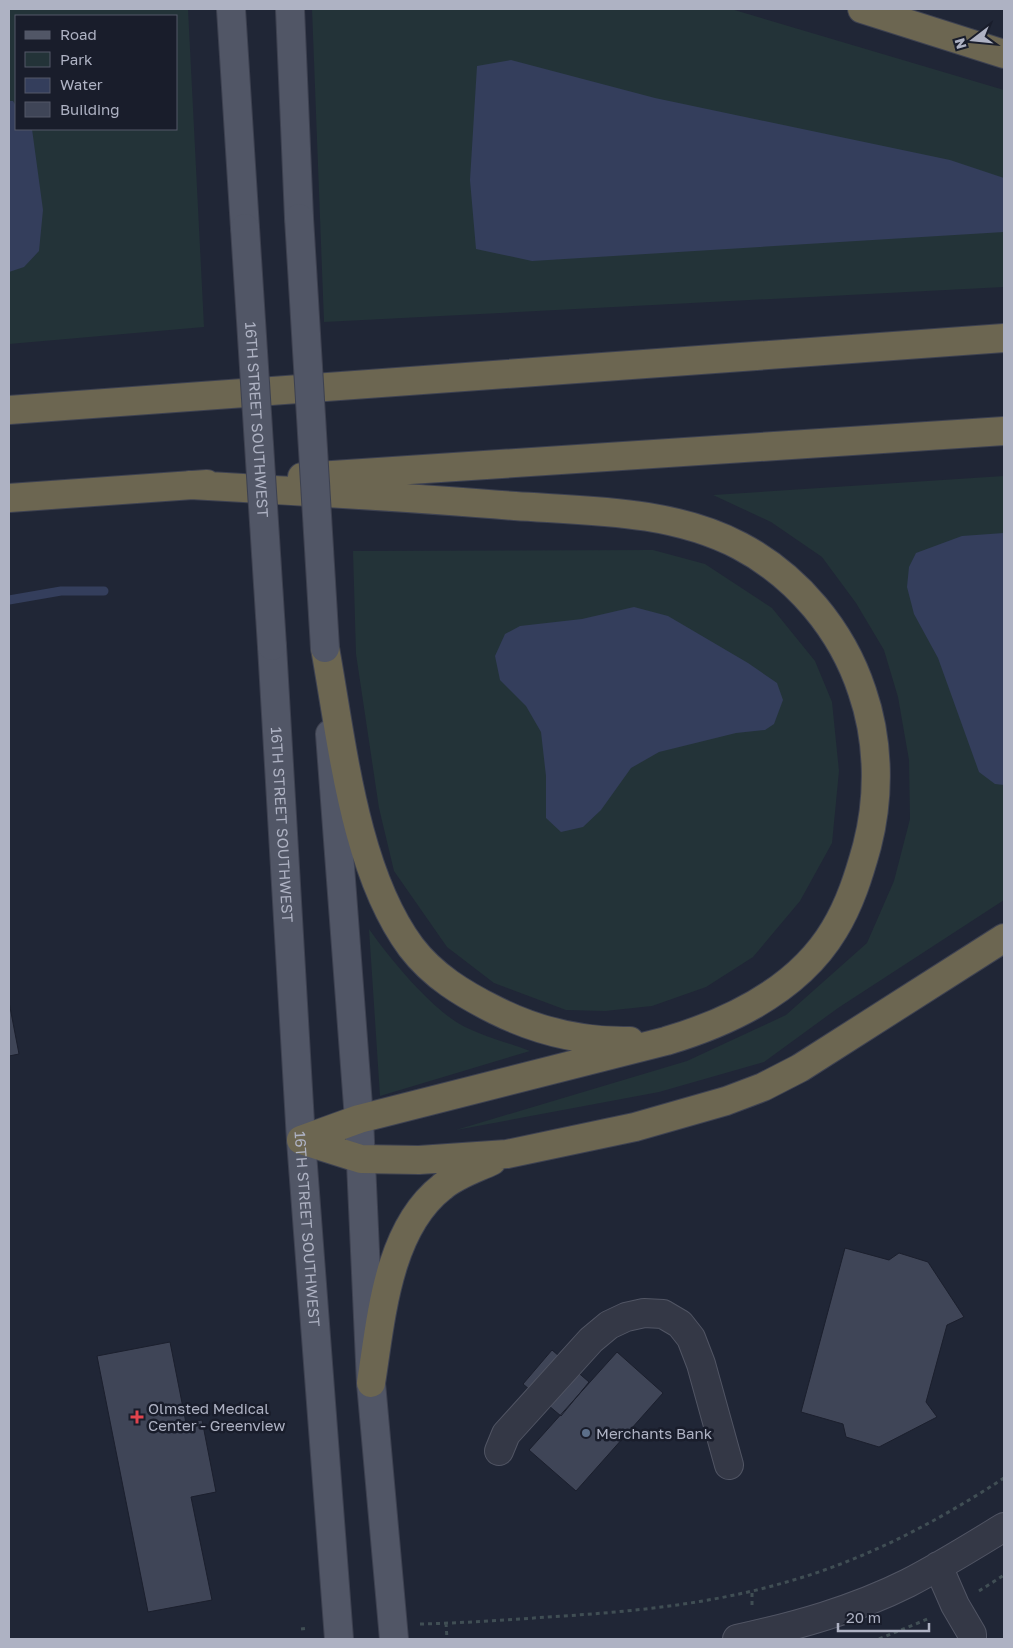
<svg xmlns="http://www.w3.org/2000/svg" width="1013" height="1648" font-family="'Golos Text',sans-serif">
  <style>
    .green { fill: #233338; fill-rule: evenodd }
    .water { fill: #343e5c }
    .lines { fill: none; stroke-linecap: round; stroke-linejoin: round }
    .stream { stroke: #343e5c; stroke-width: 9 }
    .building { fill: #3f4557; stroke: #1b1f2d }
    .minor-casing { stroke: #515564; stroke-width: 30 }
    .major-casing { stroke: #3d4150; stroke-width: 30 }
    .highway-casing { stroke: #3e4251; stroke-width: 30 }
    .path { stroke: #404e54; stroke-width: 3; stroke-dasharray: 4 4; stroke-linecap: butt }
    .minor { stroke: #343846; stroke-width: 28 }
    .major { stroke: #515666; stroke-width: 28 }
    .highway { stroke: #6c6651; stroke-width: 28 }
    .major-bridge-casing { stroke: #3d4150; stroke-width: 30; stroke-linecap: butt }
    .major-bridge { stroke: #515666; stroke-width: 28 }
    .health-dot { fill: #e0444e; stroke: #191d2b; stroke-width: 2 }
    .service-dot { fill: #5c6f8a; stroke: #191d2b; stroke-width: 2 }
    .labels { text-anchor: middle; dominant-baseline: central; stroke-width: 5; stroke-linejoin: round; paint-order: stroke }
    .street-label { font-size: 15px; fill: #aeb2c3; stroke: #191d2b }
    .poi-label { font-size: 15px; fill: #aeb2c3; stroke: #191d2b; text-anchor: start }
  </style>
  <rect width="100%" height="100%" fill="#202636"/>
  <path class="green" d="M 9,9 L 188,9 L 204,327 L 9,344 ZM 16,16 L 176,16 L 176,129 L 16,129 Z
    M 312,9 L 731,9 L 1004,90 L 1004,287 L 324,322 Z
    M 1004,476 L 1004,900 L 838,1008 L 764,1062 L 659,1092 L 456,1130 L 687,1061 L 786,1015 L 867,943 L 894,881 L 910,819 L 909,760 L 898,697 L 884,650 L 856,603 L 822,557 L 771,522 L 713,495 Z
    M 653,550 L 705,564 L 772,608 L 815,661 L 832,702 L 839,771 L 832,843 L 800,901 L 753,957 L 706,987 L 652,1006 L 605,1011 L 566,1010 L 494,983 L 447,947 L 394,871 L 379,808 L 356,654 L 353,551 Z
    M 369,929 C 389,958 434,1012 465,1027 C 485,1037 509,1043 530,1051 L 380,1096 Z"/>
  <path class="water" d="M 511,60 L 655,98 L 950,160 L 1004,178 L 1004,232 L 532,261 L 476,249 L 470,180 L 477,66 Z
    M 9,101 L 13,101 L 16,106 L 16,129 L 32,129 L 43,210 L 39,251 L 24,267 L 9,272 Z
    M 1004,533 L 1004,785 L 995,784 L 979,772 L 938,658 L 914,614 L 907,587 L 909,567 L 916,553 L 962,536 Z
    M 634,607 L 668,616 L 748,663 L 777,683 L 783,700 L 774,724 L 765,730 L 736,733 L 659,752 L 631,768 L 601,810 L 583,827 L 561,832 L 546,818 L 546,776 L 541,732 L 526,706 L 500,680 L 495,656 L 505,634 L 520,626 L 582,619 Z"/>
  <g class="lines">
    <path class="stream" d="M 9,600 L 61,591 L 104,591"/>
  </g>
  <path class="building" d="M 9,1002 L 19,1054 L 9,1056 Z
    M 845,1248 L 889,1260 L 899,1253 L 928,1262 L 964,1317 L 947,1325 L 926,1402 L 937,1417 L 879,1447 L 846,1437 L 843,1424 L 801,1412 Z
    M 170,1342 L 186,1423 L 202,1420 L 216,1492 L 191,1497 L 212,1600 L 148,1612 L 97,1356 Z
    M 552,1350 L 589,1382 L 561,1416 L 523,1384 Z
    M 617,1352 L 663,1393 L 576,1491 L 529,1450 Z"/>
  <g class="lines">
    <g class="minor-casing">
      <path id="minor" d="M 499,1451 L 506,1434 L 591,1340 L 609,1325 L 626,1317 L 644,1313 L 663,1314 L 680,1324 L 691,1338 L 701,1364 L 729,1465
        M 938,1566 L 955,1605 L 972,1634 L 972,1639
        M 737,1639 C 796,1626 854,1610 908,1583 C 941,1566 973,1546 1004,1527"/>
    </g>
    <g class="major-casing">
      <g id="major">
        <path d="M 231,9 L 245,228"/>
        <path d="M 290,9 L 299,218"/>
        <path id="s1" d="M 272,646 L 301,1140 L 339,1639"/>
        <path d="M 330,734 L 359,1119 L 371,1383 L 394,1639"/>
      </g>
    </g>
    <g class="highway-casing">
      <path id="highway" d="M 862,9 L 1004,54
        M 9,410 L 1004,338
        M 302,477 L 1004,431
        M 189,485 C 297,491 406,497 515,506 C 590,511 672,510 740,546 C 797,576 842,630 862,691 C 879,740 880,796 867,846 C 859,875 850,904 834,930 C 798,990 730,1022 666,1041 L 359,1119 L 301,1140
        M 9,498 L 207,484
        M 325,648 C 342,741 354,870 411,947 C 433,976 463,994 495,1010 C 537,1031 582,1042 630,1041
        M 301,1140 L 361,1159 L 419,1160 L 507,1154 L 635,1127 L 726,1101 L 763,1087 L 800,1068 L 1004,938
        M 371,1383 C 381,1320 387,1230 442,1187 C 456,1175 475,1169 492,1161"/>
    </g>
    <path class="path" d="M 979,1591 L 1004,1575
      M 752,1605 L 752,1591
      M 446,1623 L 447,1639
      M 420,1624 C 463,1623 506,1620 548,1617 C 628,1612 706,1605 783,1583 C 863,1561 935,1523 1004,1478
      M 301,1629 L 309,1628
      M 879,1639 L 930,1618"/>
    <use href="#minor" class="minor"/>
    <use href="#major" class="major"/>
    <use href="#highway" class="highway"/>
    <g class="major-bridge-casing">
      <g id="major-bridge">
        <path d="M 299,218 L 325,648"/>
        <path id="s2" d="M 245,228 L 272,646"/>
      </g>
    </g>
    <use href="#major-bridge" class="major-bridge"/>
  </g>
  <path class="health-dot" d="M134.5 1409.5h5v5h5v5h-5v5h-5v-5h-5v-5h5z"/>
  <circle class="service-dot" cx="586" cy="1433" r="5"/>
  <g class="labels">
    <g class="street-label">
      <text stroke="none"><textPath href="#s2" startOffset="192">16TH STREET SOUTHWEST</textPath></text>
      <text stroke="none"><textPath href="#s1" startOffset="179">16TH STREET SOUTHWEST</textPath></text>
      <text stroke="none"><textPath href="#s1" startOffset="584">16TH STREET SOUTHWEST</textPath></text>
    </g>
    <g class="poi-label">
      <text x="148" y="1408">Olmsted Medical<tspan x="148" dy="17">Center - Greenview</tspan></text>
      <text x="596" y="1433">Merchants Bank</text>
    </g>
  </g>
  <rect width="1013" height="1648" fill="none" stroke="#aeb2c3" stroke-width="20"/>
  <rect x="15" y="15" width="162" height="115" fill="#191d2b" stroke="#555968"/>
  <rect x="25" y="31" width="25" height="8" fill="#515666" stroke="#555968"/>
  <text x="60" y="40" font-size="15" fill="#aeb2c3">Road</text>
  <rect x="25" y="52" width="25" height="15" fill="#233338" stroke="#555968"/>
  <text x="60" y="65" font-size="15" fill="#aeb2c3">Park</text>
  <rect x="25" y="78" width="25" height="15" fill="#343e5c" stroke="#555968"/>
  <text x="60" y="90" font-size="15" fill="#aeb2c3">Water</text>
  <rect x="25" y="102" width="25" height="15" fill="#3f4557" stroke="#555968"/>
  <text x="60" y="115" font-size="15" fill="#aeb2c3">Building</text>
  <g transform="translate(973 40) rotate(254)" stroke="#191d2b" stroke-width="4" paint-order="stroke">
  <path d="M0-4L9 19L0 12L-9 19Z" fill="#aeb2c3"/>
  <text y="-8" font-size="14" font-weight="bold" text-anchor="middle" fill="#aeb2c3">N</text>
  </g>
  <path d="M838 1623v8h91v-8" fill="none" stroke="#aeb2c3" stroke-width="2.5"/>
  <text x="846" y="1623" font-size="15" fill="#aeb2c3" stroke="#191d2b" stroke-width="4" paint-order="stroke">20 m</text>
</svg>
